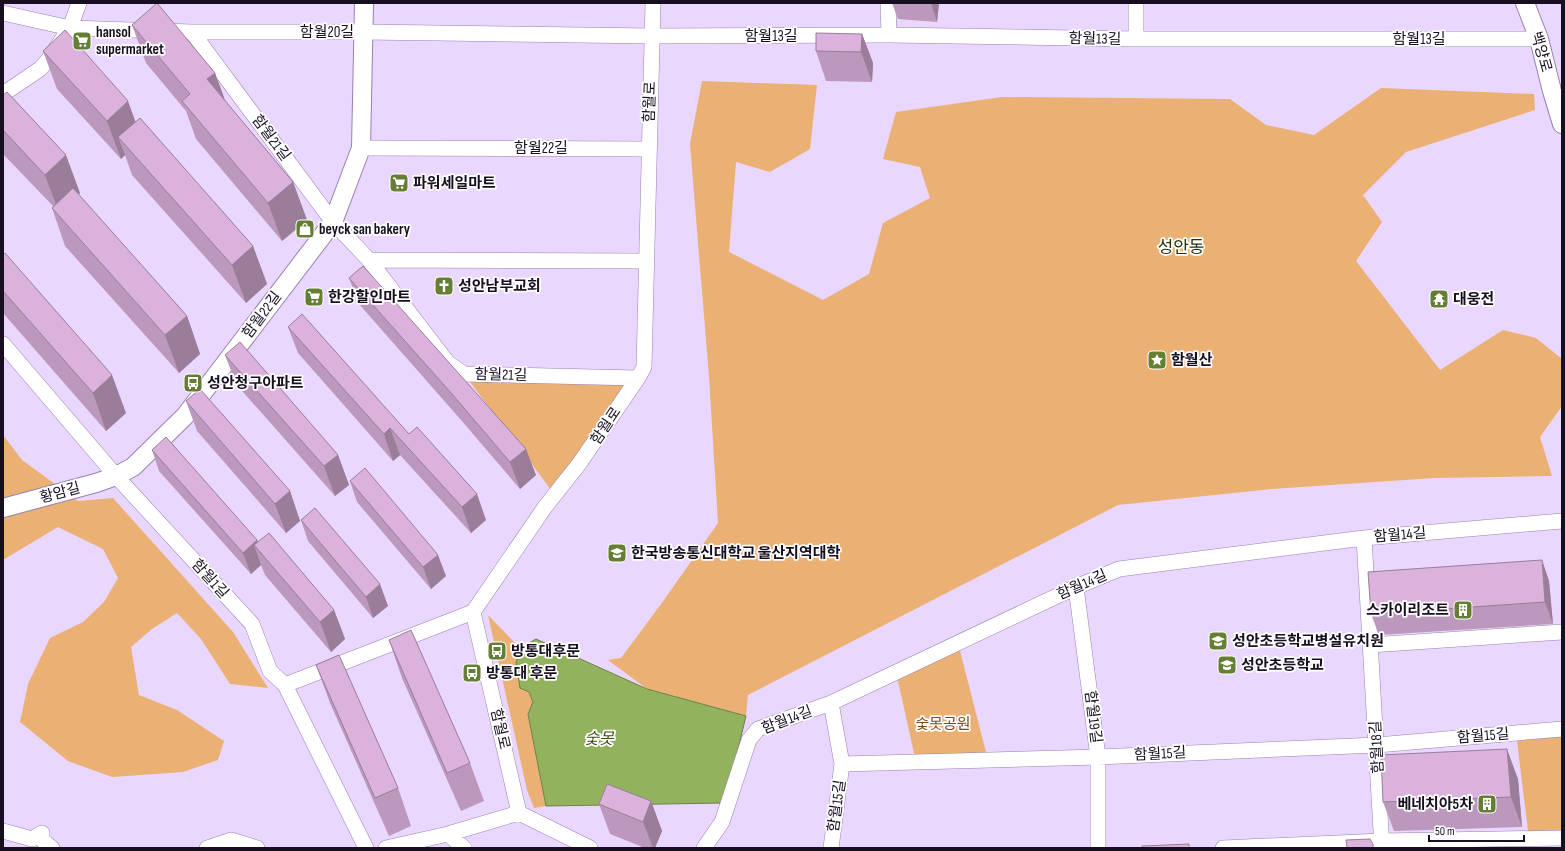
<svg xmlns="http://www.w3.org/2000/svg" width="1565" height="851" font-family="'Sofia Sans Condensed','Noto Sans KR',sans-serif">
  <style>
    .green { fill: #ebb074 }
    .water { fill: #93b25e; stroke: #6e814b }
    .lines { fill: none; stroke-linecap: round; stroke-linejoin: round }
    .minor-casing { stroke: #9781af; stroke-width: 16 }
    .tertiary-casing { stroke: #9781af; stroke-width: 20 }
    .minor { stroke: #fff; stroke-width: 15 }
    .tertiary { stroke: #fff; stroke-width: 18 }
    .wall { fill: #bc99bc }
    .shaded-wall { fill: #997d99 }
    .building { fill: #dbb2db; stroke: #997d99 }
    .labels { text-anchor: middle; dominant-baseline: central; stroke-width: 3.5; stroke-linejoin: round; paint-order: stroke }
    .poi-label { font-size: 15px; font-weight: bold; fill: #170f20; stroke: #fff; text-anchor: start }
    .street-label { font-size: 15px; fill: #170f20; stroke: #fff }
    .park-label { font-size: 15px; fill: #784c18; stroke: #fff }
    .water-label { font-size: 16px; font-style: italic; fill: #3b4f12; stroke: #fff }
    .quarter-label { font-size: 17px; fill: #243400; stroke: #fff }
  </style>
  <rect width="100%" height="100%" fill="#e9d7ff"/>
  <path class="green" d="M 702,81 L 817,85 L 810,149 L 770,172 L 736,162 L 729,252 L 823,300 L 869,274 L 883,223 L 930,198 L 920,167 L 883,159 L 896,112 L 1002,97 L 1230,99 L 1266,125 L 1314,135 L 1381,88 L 1534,94 L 1535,110 L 1406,152 L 1363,195 L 1382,222 L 1356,261 L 1440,370 L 1503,330 L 1536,338 L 1562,359 L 1562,406 L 1540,437 L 1552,476 L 1434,478 L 1272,489 L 1118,505 L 748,695 L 746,716 L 647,689 L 608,660 L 621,658 L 664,600 L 718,523 L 709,377 L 690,144 Z
    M 464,374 L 638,378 L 555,495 Z
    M 3,435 L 22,460 L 78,501 L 113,498 L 233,632 L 268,688 L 230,684 L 201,639 L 177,613 L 152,629 L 131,647 L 139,695 L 177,710 L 224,741 L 218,760 L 183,772 L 112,777 L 68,761 L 20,722 L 28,684 L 50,638 L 83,622 L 104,602 L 118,578 L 103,549 L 58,527 L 3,560 Z
    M 488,615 L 520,648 L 516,663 L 533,702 L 528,714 L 546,806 L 534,808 L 527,790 Z
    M 958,643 L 988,760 L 916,762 L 896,672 Z
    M 1562,736 L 1562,831 L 1528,831 L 1517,741 Z"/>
  <path class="water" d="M 536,639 L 647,689 L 746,716 L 738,749 L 723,803 L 546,806 L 528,714 L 533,702 L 529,692 L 520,688 L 516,663 L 520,648 Z"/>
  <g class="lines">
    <g class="minor-casing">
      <path id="minor" d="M 888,3 L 889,35
        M 1136,3 L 1136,39
        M 3,13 L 70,28 L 192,32 L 364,32 L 652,36 L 889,35 L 1136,39 L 1539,39
        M 192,32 L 333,222 L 369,260 L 448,363 L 464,374 L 638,378
        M 3,94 L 40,69 L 48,60 L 70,28 L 79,3
        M 361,148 L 649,149
        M 369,260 L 646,261
        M 3,344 L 116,476 L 252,624 L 270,671 L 285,685 L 366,848
        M 1364,538 L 1382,848
        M 1076,587 L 1098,757 L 1098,848
        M 1370,645 L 1562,632
        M 285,685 L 473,612
        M 831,703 L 842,764 L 831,848
        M 842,764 L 1098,757 L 1377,745 L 1562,729
        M 519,813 L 473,612 L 545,507 L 579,464 L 638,378 L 644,367 L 653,3
        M 3,831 L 32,839 L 42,833 L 42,840 L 52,848
        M 448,834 L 464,848
        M 207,848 L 231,840 L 257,848
        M 386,848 L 448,834 L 519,813 L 590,848
        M 704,848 L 722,822 L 749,740 L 758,729 L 831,703 L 1076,587 L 1119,569 L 1364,538 L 1562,521
        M 1223,848 L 1382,841 L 1562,838"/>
    </g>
    <g class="tertiary-casing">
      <path id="tertiary" d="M 1525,3 L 1539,39 L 1552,91 L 1562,124
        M 3,508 L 96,483 L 116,476 L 133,467 L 185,416 L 333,222 L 361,148 L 364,3"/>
    </g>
    <use href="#minor" class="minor"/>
    <use href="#tertiary" class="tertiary"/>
  </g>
  <path class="wall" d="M 892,3 L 939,3 L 937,22 L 898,19 Z
    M 132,25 L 215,73 L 225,101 L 293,182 L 307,220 L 282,241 L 196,139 L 186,111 L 146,63 Z
    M 862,34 L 873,63 L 872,82 L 826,81 L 816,51 Z
    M 43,51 L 135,122 L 253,246 L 267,284 L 246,303 L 132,175 L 125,155 L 121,159 L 57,89 Z
    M 3,95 L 80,193 L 78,195 L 187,316 L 200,354 L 179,373 L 65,246 L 52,208 L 53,206 L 3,154 Z
    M 3,255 L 126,413 L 106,431 L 3,313 Z
    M 349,278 L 536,475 L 520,489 L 461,420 L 359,304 Z
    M 288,327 L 486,520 L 471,533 L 400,455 L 393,461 L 298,353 Z
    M 225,355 L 338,455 L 349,485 L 335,496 L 236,384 Z
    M 186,401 L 290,491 L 300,521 L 286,533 L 197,431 Z
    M 152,450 L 257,540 L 258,542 L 334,610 L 345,639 L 331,652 L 265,575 L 261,565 L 251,574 L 159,471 Z
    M 350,481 L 446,576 L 431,589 L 357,502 Z
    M 301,520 L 388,606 L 373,618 L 308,541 Z
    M 1542,560 L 1549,581 L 1553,624 L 1379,635 L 1371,614 Z
    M 389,640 L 470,763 L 484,801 L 461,811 L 402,678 Z
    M 316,665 L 398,788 L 411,826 L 389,836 L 330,703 Z
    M 1518,779 L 1522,827 L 1394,831 L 1383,802 Z
    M 651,801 L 662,831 L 655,848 L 645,848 L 610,834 L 599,804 Z"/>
  <path class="shaded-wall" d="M 931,3 L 939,3 L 937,22 Z
    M 862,34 L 873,63 L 872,82 L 861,52 Z
    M 215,73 L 229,111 L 207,79 Z
    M 128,101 L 142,140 L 118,137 L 125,155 L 121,159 L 107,121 Z
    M 66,155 L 80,193 L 59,213 L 45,175 Z
    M 293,182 L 307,220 L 282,241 L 268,203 Z
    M 253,246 L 267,284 L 246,303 L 232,265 Z
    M 187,316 L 200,354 L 179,373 L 165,335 Z
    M 112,375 L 126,413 L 106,431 L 93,393 Z
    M 390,428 L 400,455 L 393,461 L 384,434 Z
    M 526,449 L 536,475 L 520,489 L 510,462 Z
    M 338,455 L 349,485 L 335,496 L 324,466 Z
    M 290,491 L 300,521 L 286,533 L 275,504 Z
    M 477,494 L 486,520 L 471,533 L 462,507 Z
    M 257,540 L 263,555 L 254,545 L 261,565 L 251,574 L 243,553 Z
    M 438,555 L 446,576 L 431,589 L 423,567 Z
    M 1542,560 L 1549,581 L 1553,624 L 1545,602 Z
    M 380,584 L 388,606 L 373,618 L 366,597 Z
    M 334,610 L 345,639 L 331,652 L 320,622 Z
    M 1507,749 L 1518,779 L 1522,827 L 1511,797 Z
    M 651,801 L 662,831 L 655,848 L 653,848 L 643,822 Z"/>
  <path class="building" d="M 157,3 L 215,73 L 207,79 L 293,182 L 268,203 L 182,101 L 190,94 L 132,25 Z
    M 65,30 L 128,101 L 107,121 L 43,51 Z
    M 816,33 L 862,34 L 861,52 L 816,51 Z
    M 7,92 L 66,155 L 45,175 L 3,130 L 3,95 Z
    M 140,118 L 253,246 L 232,265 L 118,137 Z
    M 73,188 L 187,316 L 165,335 L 52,208 Z
    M 5,253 L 112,375 L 93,393 L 3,291 L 3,255 Z
    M 363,266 L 526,449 L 510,462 L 452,394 L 349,278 Z
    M 302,314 L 409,434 L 417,427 L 477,494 L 462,507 L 390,428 L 384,434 L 288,327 Z
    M 240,342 L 338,455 L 324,466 L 225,355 Z
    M 200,389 L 290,491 L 275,504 L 186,401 Z
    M 166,437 L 257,540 L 243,553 L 152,450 Z
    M 365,468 L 438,555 L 423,567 L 350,481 Z
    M 315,508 L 380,584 L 366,597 L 301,520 Z
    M 269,533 L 334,610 L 320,622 L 254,545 Z
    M 1542,560 L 1545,602 L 1371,614 L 1368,572 Z
    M 411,630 L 470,763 L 447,773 L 389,640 Z
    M 339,655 L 398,788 L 375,798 L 316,665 Z
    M 1507,749 L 1511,797 L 1383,802 L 1381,755 Z
    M 607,784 L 651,801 L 643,822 L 599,804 Z
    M 1370,839 L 1373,844 L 1373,848 L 1347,848 L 1346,840 Z
    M 1189,844 L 1189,848 L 1142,848 L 1142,846 Z"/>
  <defs>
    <g id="supermarket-square" transform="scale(1)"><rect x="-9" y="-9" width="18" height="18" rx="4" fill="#647f33" stroke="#fff"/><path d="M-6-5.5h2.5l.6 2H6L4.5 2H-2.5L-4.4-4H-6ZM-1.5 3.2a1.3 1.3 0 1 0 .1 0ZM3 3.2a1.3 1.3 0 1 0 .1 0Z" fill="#fff"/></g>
    <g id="shop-square" transform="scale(1)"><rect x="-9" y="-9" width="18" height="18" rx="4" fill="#647f33" stroke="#fff"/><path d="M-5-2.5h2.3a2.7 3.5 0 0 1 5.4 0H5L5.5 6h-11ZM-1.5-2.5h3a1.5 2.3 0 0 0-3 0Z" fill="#fff"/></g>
    <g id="church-square" transform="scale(1)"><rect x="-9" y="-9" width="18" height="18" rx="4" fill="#647f33" stroke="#fff"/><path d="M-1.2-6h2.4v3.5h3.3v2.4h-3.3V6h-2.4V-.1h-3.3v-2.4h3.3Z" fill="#fff"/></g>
    <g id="temple-square" transform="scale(1)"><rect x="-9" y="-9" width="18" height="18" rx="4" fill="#647f33" stroke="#fff"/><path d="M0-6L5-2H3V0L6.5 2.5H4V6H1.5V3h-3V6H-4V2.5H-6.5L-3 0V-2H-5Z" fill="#fff"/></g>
    <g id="sight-square" transform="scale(1)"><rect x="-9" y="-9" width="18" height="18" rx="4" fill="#647f33" stroke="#fff"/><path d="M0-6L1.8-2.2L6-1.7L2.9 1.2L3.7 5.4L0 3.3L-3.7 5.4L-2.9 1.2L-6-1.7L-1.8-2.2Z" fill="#fff"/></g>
    <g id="bus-square" transform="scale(1)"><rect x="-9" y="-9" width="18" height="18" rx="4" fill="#647f33" stroke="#fff"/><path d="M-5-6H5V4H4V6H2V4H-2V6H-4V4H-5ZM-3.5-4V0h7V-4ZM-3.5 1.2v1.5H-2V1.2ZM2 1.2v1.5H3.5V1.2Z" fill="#fff"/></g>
    <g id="university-square" transform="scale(1)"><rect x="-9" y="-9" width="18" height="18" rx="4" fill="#647f33" stroke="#fff"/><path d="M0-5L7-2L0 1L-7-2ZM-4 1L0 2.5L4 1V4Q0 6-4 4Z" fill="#fff"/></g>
    <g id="building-square" transform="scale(1)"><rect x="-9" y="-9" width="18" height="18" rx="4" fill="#647f33" stroke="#fff"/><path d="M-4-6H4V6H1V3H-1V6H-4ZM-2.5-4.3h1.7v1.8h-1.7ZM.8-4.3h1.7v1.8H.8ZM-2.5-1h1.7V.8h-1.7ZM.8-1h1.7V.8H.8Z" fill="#fff"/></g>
    <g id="school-square" transform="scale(1)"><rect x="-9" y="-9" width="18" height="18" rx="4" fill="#647f33" stroke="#fff"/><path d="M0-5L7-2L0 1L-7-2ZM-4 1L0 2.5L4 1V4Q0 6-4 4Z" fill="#fff"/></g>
  </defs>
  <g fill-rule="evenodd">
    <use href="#supermarket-square" x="82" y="41"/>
    <use href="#supermarket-square" x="399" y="183"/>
    <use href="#shop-square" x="305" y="229"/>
    <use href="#church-square" x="444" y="286"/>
    <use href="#supermarket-square" x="314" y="297"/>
    <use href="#temple-square" x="1439" y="299"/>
    <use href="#sight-square" x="1157" y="360"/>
    <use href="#bus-square" x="193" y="383"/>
    <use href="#university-square" x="617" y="553"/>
    <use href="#building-square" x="1463" y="610"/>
    <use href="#school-square" x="1218" y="641"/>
    <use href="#bus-square" x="497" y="651"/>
    <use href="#school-square" x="1227" y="665"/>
    <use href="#bus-square" x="472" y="673"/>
    <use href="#building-square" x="1487" y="804"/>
  </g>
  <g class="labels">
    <g class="poi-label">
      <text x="96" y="32">hansol<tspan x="96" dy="17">supermarket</tspan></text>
      <text x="413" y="183">파워세일마트</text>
      <text x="319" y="229">beyck san bakery</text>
      <text x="458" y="286">성안남부교회</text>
      <text x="328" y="297">한강할인마트</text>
      <text x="1453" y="299">대웅전</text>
      <text x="1171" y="360">함월산</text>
      <text x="207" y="383">성안청구아파트</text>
      <text x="631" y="553">한국방송통신대학교 울산지역대학</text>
      <text x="1449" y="610" text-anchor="end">스카이리조트</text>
      <text x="1232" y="641">성안초등학교병설유치원</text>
      <text x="511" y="651">방통대후문</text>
      <text x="1241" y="665">성안초등학교</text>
      <text x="486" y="673">방통대 후문</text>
      <text x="1473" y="804" text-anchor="end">베네치아5차</text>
    </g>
    <g class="street-label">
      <text x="327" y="32">함월20길</text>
      <text x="771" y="36">함월13길</text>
      <text transform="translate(1095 39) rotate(1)">함월13길</text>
      <text x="1419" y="39">함월13길</text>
      <text transform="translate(1541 52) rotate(74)">백양로</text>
      <text transform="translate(650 102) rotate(-88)">함월로</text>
      <text transform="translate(271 138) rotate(53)">함월21길</text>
      <text x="541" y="148">함월22길</text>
      <text transform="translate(262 315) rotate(-53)">함월22길</text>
      <text transform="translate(501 375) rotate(1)">함월21길</text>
      <text transform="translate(606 426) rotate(-56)">함월로</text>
      <text transform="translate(60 493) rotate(-15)">황암길</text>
      <text transform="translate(1400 535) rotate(-5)">함월14길</text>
      <text transform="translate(210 579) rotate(48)">함월1길</text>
      <text transform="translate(1082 585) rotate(-24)">함월14길</text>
      <text transform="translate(1093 717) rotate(83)">함월19길</text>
      <text transform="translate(787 720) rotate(-21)">함월14길</text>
      <text transform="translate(500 729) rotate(77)">함월로</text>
      <text transform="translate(1483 736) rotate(-5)">함월15길</text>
      <text transform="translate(1377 747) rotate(-93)">함월18길</text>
      <text transform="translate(1160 754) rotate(-3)">함월15길</text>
      <text transform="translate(837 806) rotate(-82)">함월15길</text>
    </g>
    <g class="park-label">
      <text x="943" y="724">숯못공원</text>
    </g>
    <g class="water-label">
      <text x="599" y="739">숯못</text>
    </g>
    <g class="quarter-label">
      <text x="1181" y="248">성안동</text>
    </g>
  </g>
  <rect width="1565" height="851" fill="none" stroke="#170f20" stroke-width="8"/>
  <path d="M1429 835v6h95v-6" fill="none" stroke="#170f20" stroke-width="2"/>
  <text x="1435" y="835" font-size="12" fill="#170f20" stroke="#ffffff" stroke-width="3" paint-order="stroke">50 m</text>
</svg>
